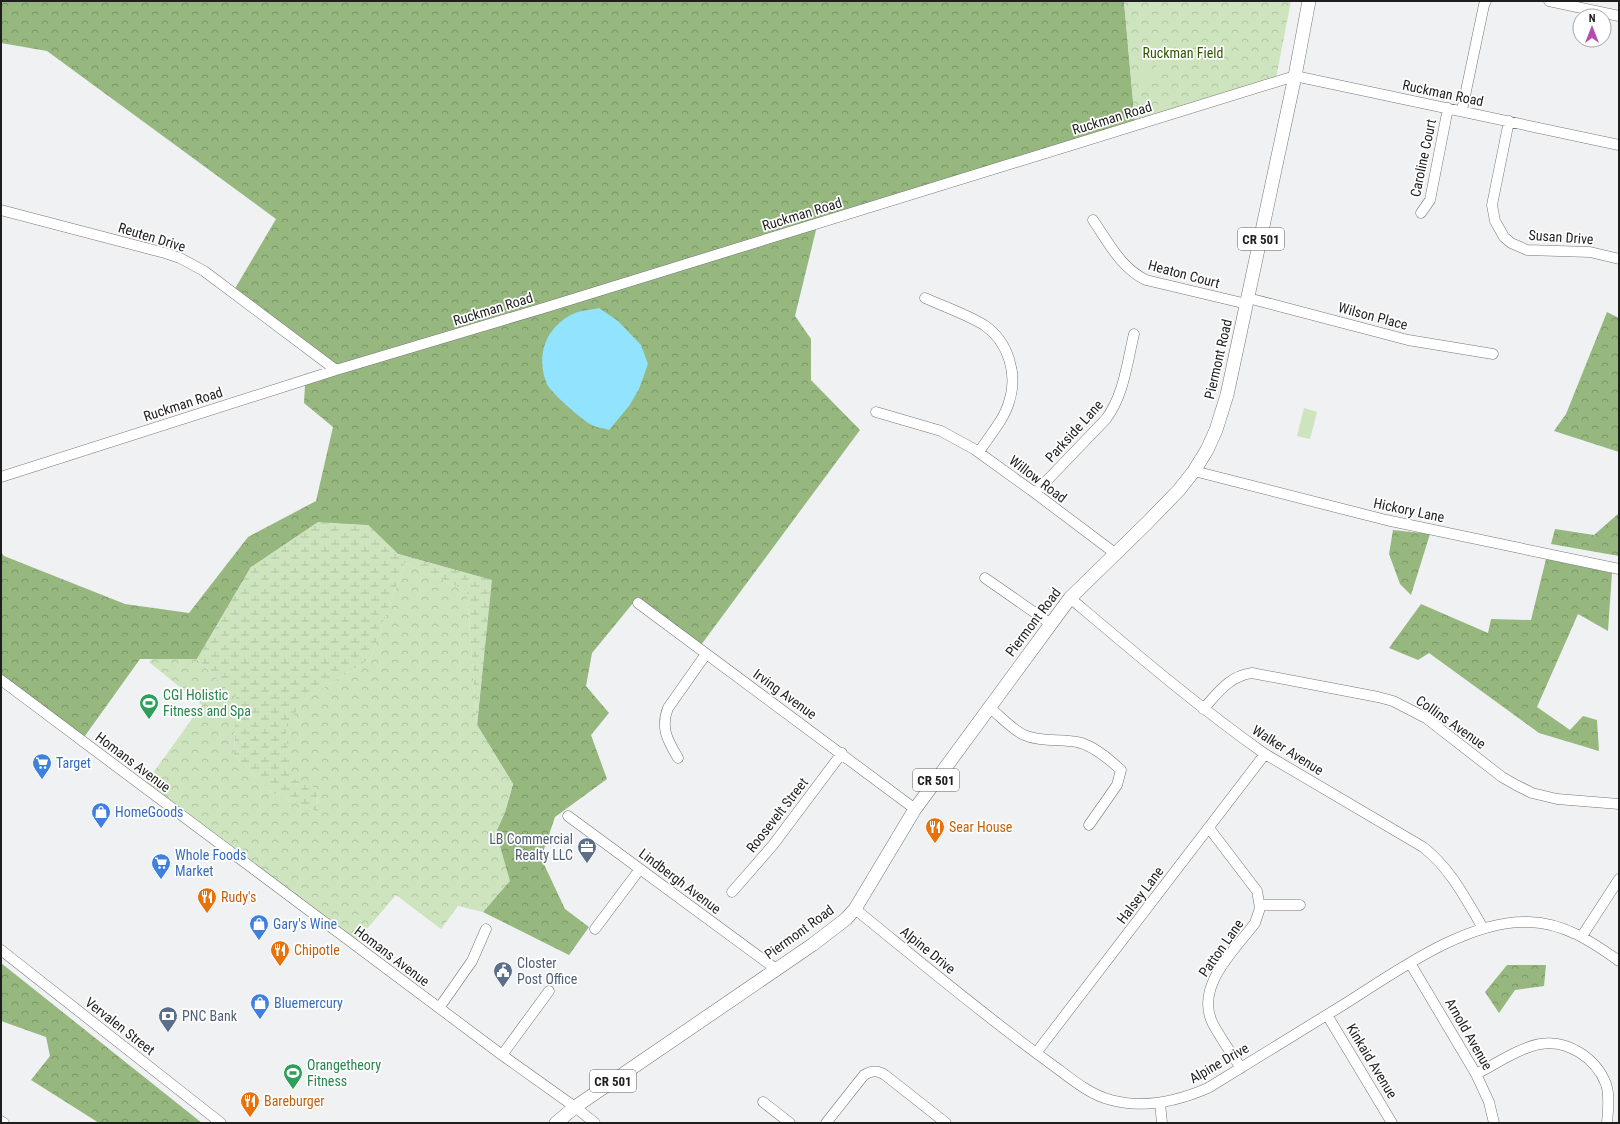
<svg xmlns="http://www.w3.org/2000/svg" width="1620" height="1124" font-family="'Roboto Condensed',sans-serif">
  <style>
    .forest { fill: url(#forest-crowns) }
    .wetland { fill: url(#wetland-marsh) }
    .park { fill: url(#park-crowns) }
    .garden { fill: #cde4be }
    .water { fill: #92e3fe }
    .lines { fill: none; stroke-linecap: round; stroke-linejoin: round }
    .minor-casing { stroke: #747677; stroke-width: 11 }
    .major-casing { stroke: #747677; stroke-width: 14 }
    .minor { stroke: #fff; stroke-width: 10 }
    .major { stroke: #fff; stroke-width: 13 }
    .labels { text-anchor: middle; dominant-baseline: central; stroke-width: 3.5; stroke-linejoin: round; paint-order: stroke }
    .shield { fill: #fff; stroke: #626262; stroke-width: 1 }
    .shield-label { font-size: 13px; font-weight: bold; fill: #1e1e1f }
    .park-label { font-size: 14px; fill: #2f5700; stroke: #fff }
    .street-label { font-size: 14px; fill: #1e1e1f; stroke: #fff }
    .leisure-label { font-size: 14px; fill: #27864d; stroke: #fff; text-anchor: start }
    .shop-label { font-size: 14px; fill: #366cbe; stroke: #fff; text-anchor: start }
    .food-label { font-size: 14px; fill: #c56008; stroke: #fff; text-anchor: start }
    .service-label { font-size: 14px; fill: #4e5e75; stroke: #fff; text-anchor: start }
  </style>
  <defs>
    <pattern id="forest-crowns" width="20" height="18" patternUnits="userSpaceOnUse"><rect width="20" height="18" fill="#96b87f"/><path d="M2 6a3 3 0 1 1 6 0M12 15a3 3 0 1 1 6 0" fill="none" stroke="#7a9567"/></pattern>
    <pattern id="wetland-marsh" width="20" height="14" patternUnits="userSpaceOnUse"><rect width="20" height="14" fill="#cde4be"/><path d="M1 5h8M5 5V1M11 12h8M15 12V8" fill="none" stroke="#b0c3a3"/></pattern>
    <pattern id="park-crowns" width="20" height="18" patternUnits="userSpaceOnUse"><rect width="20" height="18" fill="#cde4be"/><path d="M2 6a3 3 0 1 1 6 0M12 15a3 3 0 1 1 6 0" fill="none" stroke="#b0c3a3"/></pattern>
  </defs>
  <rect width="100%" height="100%" fill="#eff1f3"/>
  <path class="forest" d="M 1,1 L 1124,1 L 1135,123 L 817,226 L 795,316 L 811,339 L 811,380 L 860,430 L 701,645 L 638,597 L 592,653 L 586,686 L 609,713 L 591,735 L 607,779 L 555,817 L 541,858 L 565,909 L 589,927 L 569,955 L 483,912 L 509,881 L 496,832 L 505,812 L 513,784 L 477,725 L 491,580 L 398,554 L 368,525 L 251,567 L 197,659 L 140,659 L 82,740 L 1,680 L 1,552 L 4,556 L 125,604 L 189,613 L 248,537 L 316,501 L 333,427 L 304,403 L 305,385 L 339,374 L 233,292 L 276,219 L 47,51 L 1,43 Z
    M 1607,312 L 1619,318 L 1619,452 L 1554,431 L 1566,414 Z
    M 1619,513 L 1619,556 L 1551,544 L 1555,529 L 1594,535 Z
    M 1393,530 L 1430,534 L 1411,595 L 1400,584 L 1389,554 Z
    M 1546,559 L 1612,573 L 1608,631 L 1578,614 L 1537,707 L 1570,730 L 1583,716 L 1597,720 L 1599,751 L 1539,733 L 1429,653 L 1418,660 L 1389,648 L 1421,604 L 1488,633 L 1491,619 L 1531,620 Z
    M 1,963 L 202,1123 L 99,1123 L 31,1080 L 50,1056 L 46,1037 L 1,1021 Z
    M 1507,965 L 1546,965 L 1544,986 L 1515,990 L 1499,1013 L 1485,992 Z"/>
  <path class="wetland" d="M 318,522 L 368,525 L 398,554 L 492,580 L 477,725 L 467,591 L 405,563 L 370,659 L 304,700 L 317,788 L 318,812 L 272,793 L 234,755 L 236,698 L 197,659 L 251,567 Z"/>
  <path class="park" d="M 1124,1 L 1291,1 L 1276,78 L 1135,123 Z
    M 405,563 L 467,591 L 477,725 L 513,784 L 505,812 L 496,832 L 510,881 L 483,912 L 458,906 L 441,929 L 396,895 L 354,944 L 143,787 L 202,705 L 149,662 L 152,659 L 197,659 L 236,698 L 234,755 L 272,793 L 318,812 L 317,788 L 292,778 L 285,727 L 304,700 L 370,659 Z"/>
  <path class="garden" d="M 1163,44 L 1171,71 L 1159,75 L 1150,48 Z
    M 1146,49 L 1155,76 L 1143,80 L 1134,53 Z
    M 1304,408 L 1317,412 L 1310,439 L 1297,436 Z"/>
  <path class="water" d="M 599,308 L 618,321 L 641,345 L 648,364 L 639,389 L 629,406 L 609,430 C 604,428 597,428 592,425 C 583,421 550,392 547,384 C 535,355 546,326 575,313 C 582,310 591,310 599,308 Z"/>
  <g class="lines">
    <g class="minor-casing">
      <path id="minor" d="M 1549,1 L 1619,16
        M 1462,110 L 1484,5 L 1486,1
        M 1509,121 L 1492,205 L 1495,221 L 1504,237 L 1511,243 L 1527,250 L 1590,252 L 1619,259
        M 1,210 L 165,253 L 180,258 L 204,271 L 336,370
        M 1421,213 L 1430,200 L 1448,108
        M 1093,220 C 1108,242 1121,268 1146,280 L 1247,304
        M 925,298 C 945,307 966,314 984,325 C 1009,342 1018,375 1009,402 C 1004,420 989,436 979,452
        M 1248,298 L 1408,340 L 1493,354
        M 876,412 L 941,431 L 974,449 L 1035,493 L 1116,554
        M 1194,471 L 1386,520 L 1619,569
        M 1,477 L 336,370 L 547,307 L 1295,76 L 1619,145
        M 1035,493 L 1106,419 C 1124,395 1127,363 1134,334
        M 985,578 L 1051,624
        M 1070,598 C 1134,652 1197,706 1265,754 L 1423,847 C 1451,869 1465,898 1483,928
        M 638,603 L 915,809
        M 1,680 L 502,1055 L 575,1107 L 595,1123
        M 990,708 C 1000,716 1013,730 1024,735 C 1040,742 1060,739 1077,742 C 1093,745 1109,759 1121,770 L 1117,785 L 1089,825
        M 1203,709 C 1218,693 1229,676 1252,673 L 1378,697 L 1393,701 L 1426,718 L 1502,777 L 1516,785 L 1532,793 L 1557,799 L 1619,804
        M 678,758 C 668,741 660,728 668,708 L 706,654
        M 568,816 L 776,969
        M 1209,828 L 1257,891 L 1260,908 L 1255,923 C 1234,951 1194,987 1213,1024 C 1221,1039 1232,1054 1241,1068
        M 732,892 L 773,845 L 842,753
        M 1260,905 L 1300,905
        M 855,909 C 918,960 981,1013 1047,1061 C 1067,1075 1087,1094 1111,1100 C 1144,1109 1178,1101 1208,1088 C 1253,1060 1298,1033 1343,1005 C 1394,973 1467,919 1529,922 C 1564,923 1591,941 1619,961
        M 595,929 L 640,869
        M 1582,936 L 1619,879
        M 1,950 L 221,1123
        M 1410,963 L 1476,1074 L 1489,1102 L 1494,1123
        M 439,1008 L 472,961 L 486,929
        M 1327,1015 L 1392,1123
        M 1036,1053 L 1265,754
        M 502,1055 L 549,991
        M 1476,1074 C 1494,1065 1521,1047 1540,1044 C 1567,1039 1596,1058 1606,1084 C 1610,1096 1608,1110 1607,1123
        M 763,1102 L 790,1123
        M 1160,1103 L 1162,1123
        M 1,1121 L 4,1123
        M 826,1123 L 864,1075 C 872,1070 878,1070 885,1075 L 946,1123"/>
    </g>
    <g class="major-casing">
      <path id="major" d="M 556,1123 L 575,1107 L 812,945 L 846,919 L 855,909 L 915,809 L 1070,598 L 1147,523 L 1179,490 L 1194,471 L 1207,450 L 1216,430 L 1227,395 L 1295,76 L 1309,1"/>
    </g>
    <use href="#minor" class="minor"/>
    <use href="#major" class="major"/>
  </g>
  <defs>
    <g id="stadium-pin" transform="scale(1)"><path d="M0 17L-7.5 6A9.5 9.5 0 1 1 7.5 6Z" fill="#2e9e5b" stroke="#fff"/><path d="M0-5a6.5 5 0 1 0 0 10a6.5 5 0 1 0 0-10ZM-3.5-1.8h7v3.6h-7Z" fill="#fff"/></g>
    <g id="supermarket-pin" transform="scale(1)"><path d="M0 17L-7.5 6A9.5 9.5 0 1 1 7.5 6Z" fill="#3f7fe0" stroke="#fff"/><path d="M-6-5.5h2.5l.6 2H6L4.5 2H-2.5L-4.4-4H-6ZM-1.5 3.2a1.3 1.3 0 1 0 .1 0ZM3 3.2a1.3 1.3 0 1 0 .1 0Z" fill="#fff"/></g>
    <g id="shop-pin" transform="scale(1)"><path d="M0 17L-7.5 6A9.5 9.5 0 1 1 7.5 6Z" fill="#3f7fe0" stroke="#fff"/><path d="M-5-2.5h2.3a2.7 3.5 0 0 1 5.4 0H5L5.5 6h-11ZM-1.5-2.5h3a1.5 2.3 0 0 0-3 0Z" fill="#fff"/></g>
    <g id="restaurant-pin" transform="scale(1)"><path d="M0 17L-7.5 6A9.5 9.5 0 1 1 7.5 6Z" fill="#e8710a" stroke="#fff"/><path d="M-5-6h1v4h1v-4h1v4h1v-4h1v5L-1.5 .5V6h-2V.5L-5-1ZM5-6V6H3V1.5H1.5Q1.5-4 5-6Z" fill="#fff"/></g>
    <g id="office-pin" transform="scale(1)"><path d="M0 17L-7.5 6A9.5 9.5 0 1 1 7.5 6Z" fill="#5c6f8a" stroke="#fff"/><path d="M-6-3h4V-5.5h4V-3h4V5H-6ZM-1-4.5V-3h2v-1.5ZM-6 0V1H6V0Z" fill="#fff"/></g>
    <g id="civic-pin" transform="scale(1)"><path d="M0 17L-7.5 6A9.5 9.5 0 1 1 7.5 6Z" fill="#5c6f8a" stroke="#fff"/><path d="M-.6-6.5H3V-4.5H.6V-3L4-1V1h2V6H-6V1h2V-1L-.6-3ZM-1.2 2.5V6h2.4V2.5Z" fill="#fff"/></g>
    <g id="bank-pin" transform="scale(1)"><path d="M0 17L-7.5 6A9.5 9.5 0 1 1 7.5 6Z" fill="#5c6f8a" stroke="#fff"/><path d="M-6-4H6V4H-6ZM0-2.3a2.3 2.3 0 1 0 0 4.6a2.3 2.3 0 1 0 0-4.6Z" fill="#fff"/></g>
  </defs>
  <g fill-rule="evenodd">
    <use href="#stadium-pin" x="149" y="703"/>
    <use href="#supermarket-pin" x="42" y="763"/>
    <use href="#shop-pin" x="101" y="812"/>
    <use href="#restaurant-pin" x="935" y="827"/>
    <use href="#office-pin" x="587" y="847"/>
    <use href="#supermarket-pin" x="161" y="863"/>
    <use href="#restaurant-pin" x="207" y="897"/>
    <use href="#shop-pin" x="259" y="924"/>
    <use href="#restaurant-pin" x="280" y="950"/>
    <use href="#civic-pin" x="503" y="971"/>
    <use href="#shop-pin" x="260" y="1003"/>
    <use href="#bank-pin" x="168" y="1016"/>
    <use href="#stadium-pin" x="293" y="1073"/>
    <use href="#restaurant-pin" x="250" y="1101"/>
  </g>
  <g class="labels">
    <g class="shield">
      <rect x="1238" y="228" width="46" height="22" rx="3"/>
      <rect x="913" y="769" width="46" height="22" rx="3"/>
      <rect x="590" y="1070" width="46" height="22" rx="3"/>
    </g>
    <g class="shield-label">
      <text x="1261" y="239">CR 501</text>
      <text x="936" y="780">CR 501</text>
      <text x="613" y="1081">CR 501</text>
    </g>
    <g class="park-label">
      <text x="1183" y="53">Ruckman Field</text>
    </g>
    <g class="street-label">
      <text transform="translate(1443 93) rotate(12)">Ruckman Road</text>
      <text transform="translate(1112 118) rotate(-17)">Ruckman Road</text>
      <text transform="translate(1423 158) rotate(-78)">Caroline Court</text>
      <text transform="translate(802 214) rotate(-17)">Ruckman Road</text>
      <text transform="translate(152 237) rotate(17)">Reuten Drive</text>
      <text transform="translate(1561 237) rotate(4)">Susan Drive</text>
      <text transform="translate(1184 274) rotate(15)">Heaton Court</text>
      <text transform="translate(493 309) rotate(-17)">Ruckman Road</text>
      <text transform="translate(1373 316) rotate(15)">Wilson Place</text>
      <text transform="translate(1218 359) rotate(-77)">Piermont Road</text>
      <text transform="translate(183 404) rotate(-18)">Ruckman Road</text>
      <text transform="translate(1074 431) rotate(-48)">Parkside Lane</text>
      <text transform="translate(1038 479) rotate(37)">Willow Road</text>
      <text transform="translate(1409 510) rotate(12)">Hickory Lane</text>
      <text transform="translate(1033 622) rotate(-53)">Piermont Road</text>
      <text transform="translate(785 694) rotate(36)">Irving Avenue</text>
      <text transform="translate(1451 722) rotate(35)">Collins Avenue</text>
      <text transform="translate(1288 750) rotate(32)">Walker Avenue</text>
      <text transform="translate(133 762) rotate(37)">Homans Avenue</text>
      <text transform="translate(777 815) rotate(-52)">Roosevelt Street</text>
      <text transform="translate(680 881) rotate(37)">Lindbergh Avenue</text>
      <text transform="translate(1140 895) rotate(-53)">Halsey Lane</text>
      <text transform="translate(799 932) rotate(-36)">Piermont Road</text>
      <text transform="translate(1221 948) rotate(-55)">Patton Lane</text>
      <text transform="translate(928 950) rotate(39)">Alpine Drive</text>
      <text transform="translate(392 956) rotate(37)">Homans Avenue</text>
      <text transform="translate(120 1026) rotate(38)">Vervalen Street</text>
      <text transform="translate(1469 1034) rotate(60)">Arnold Avenue</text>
      <text transform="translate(1372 1061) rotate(59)">Kinkaid Avenue</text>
      <text transform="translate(1219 1063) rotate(-30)">Alpine Drive</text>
    </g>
    <g class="leisure-label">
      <text x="163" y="695">CGI Holistic<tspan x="163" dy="16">Fitness and Spa</tspan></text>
      <text x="307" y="1065">Orangetheory<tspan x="307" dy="16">Fitness</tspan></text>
    </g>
    <g class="shop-label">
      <text x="56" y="763">Target</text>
      <text x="115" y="812">HomeGoods</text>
      <text x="175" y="855">Whole Foods<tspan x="175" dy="16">Market</tspan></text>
      <text x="273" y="924">Gary's Wine</text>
      <text x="274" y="1003">Bluemercury</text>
    </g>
    <g class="food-label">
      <text x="949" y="827">Sear House</text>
      <text x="221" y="897">Rudy's</text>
      <text x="294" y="950">Chipotle</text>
      <text x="264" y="1101">Bareburger</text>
    </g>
    <g class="service-label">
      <text x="573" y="839" text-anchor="end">LB Commercial<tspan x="573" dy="16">Realty LLC</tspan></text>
      <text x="517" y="963">Closter<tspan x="517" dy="16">Post Office</tspan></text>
      <text x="182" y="1016">PNC Bank</text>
    </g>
  </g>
  <rect width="1620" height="1124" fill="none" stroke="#1e1e1f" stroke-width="4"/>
  <g transform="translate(1592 28)"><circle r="19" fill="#ffffff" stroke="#a5a5a5"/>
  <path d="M0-3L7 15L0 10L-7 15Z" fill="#b24cb0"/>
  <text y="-6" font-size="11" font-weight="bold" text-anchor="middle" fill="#1e1e1f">N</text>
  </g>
</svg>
